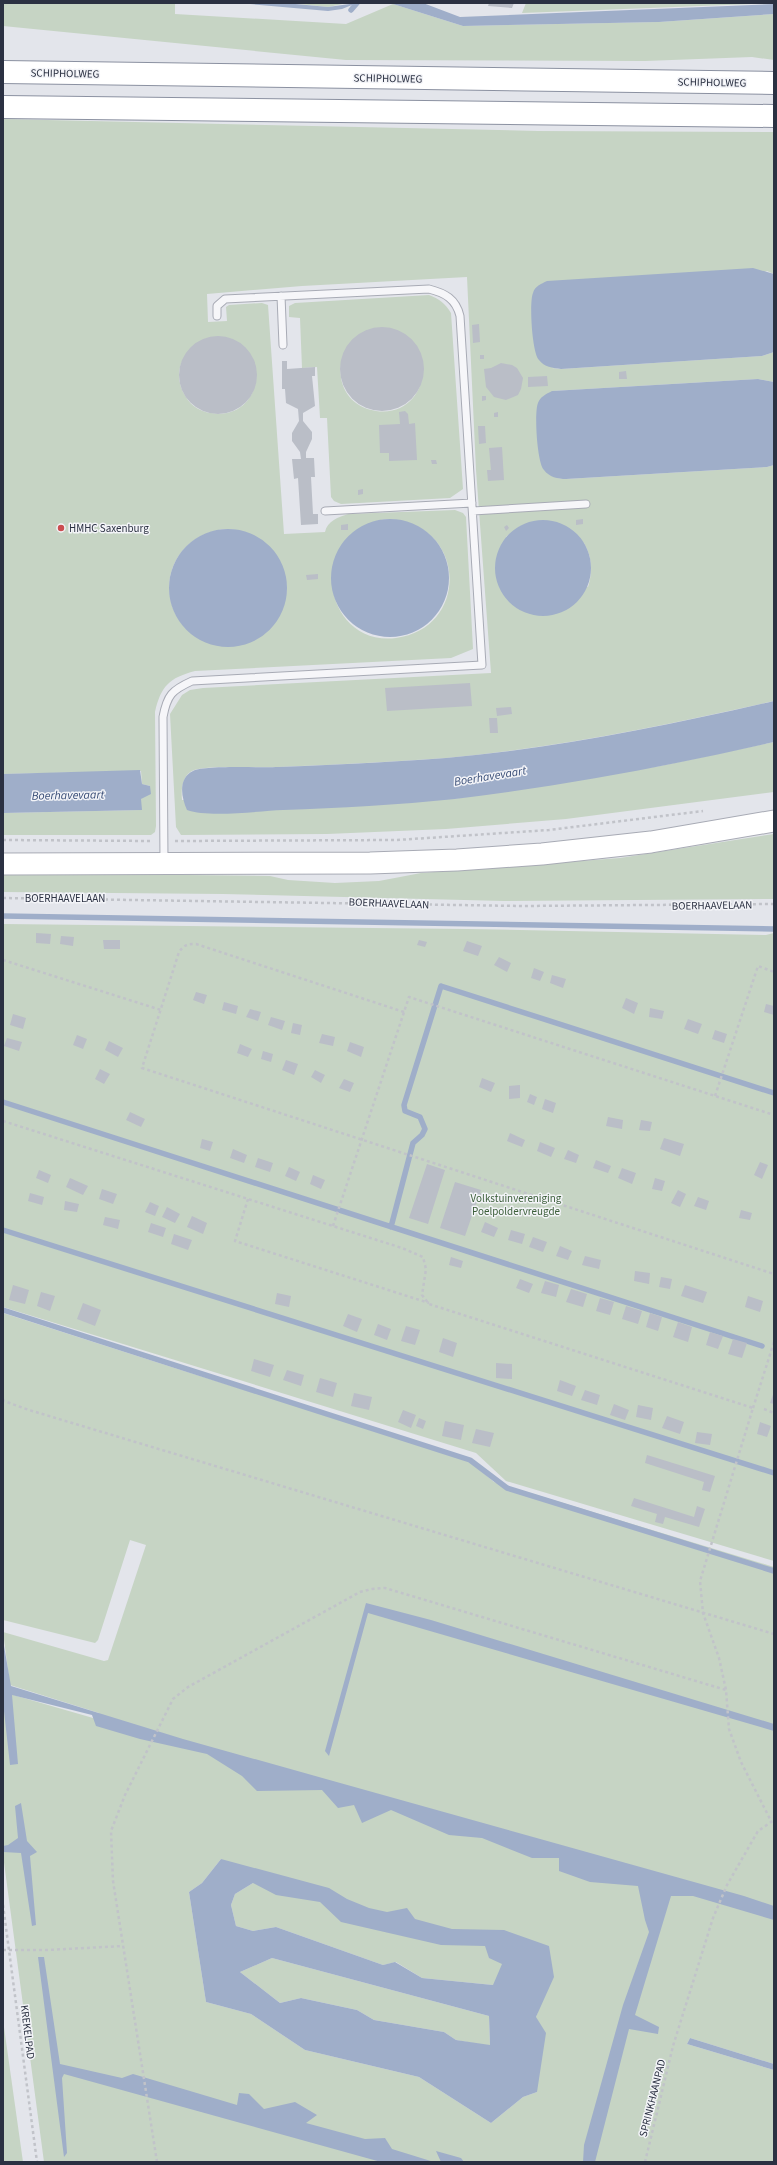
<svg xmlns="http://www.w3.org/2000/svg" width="777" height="2165" viewBox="0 0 777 2165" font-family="'Source Sans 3',sans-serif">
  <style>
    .green { fill: #c6d4c4; fill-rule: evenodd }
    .water { fill: #9faec9; fill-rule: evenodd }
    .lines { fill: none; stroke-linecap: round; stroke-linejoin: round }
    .stream { stroke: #9faec9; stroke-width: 5.5 }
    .building { fill: #babec7 }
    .service-casing { stroke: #a8abb5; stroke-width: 9 }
    .secondary-casing { stroke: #a8abb5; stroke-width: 23 }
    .trunk-casing { stroke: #8b91a1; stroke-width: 24 }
    .path { stroke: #c1c3c9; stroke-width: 2.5; stroke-dasharray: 3 3; stroke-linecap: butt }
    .service { stroke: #f6f6f9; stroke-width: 7 }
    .secondary { stroke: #fff; stroke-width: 21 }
    .trunk { stroke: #fff; stroke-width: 22 }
    .poi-dot { fill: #cb4d50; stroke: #f3f4f8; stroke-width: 1.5 }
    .labels { text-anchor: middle; stroke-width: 3; stroke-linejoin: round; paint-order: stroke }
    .street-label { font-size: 11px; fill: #2b3142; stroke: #f3f4f8 }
    .poi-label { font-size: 11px; fill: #2b3142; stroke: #f3f4f8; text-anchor: start }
    .park-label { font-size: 11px; fill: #3b5e39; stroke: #f3f4f8 }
    .water-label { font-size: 12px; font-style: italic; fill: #364b75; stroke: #f3f4f8 }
  </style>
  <rect width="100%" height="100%" fill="#e3e5eb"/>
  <path class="green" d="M3,3H175V14L346,24L393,4L463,26L659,22L774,14V60L752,57L645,61L346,60L3,26Z
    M289,3H347L328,7Z
    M526,3H774L522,13Z
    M3,119L538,131L774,132V274L767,271L552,368L561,369L762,356L774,352V382L758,379L552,391L557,478L566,479L767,467L774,465V701C666,725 557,748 446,758C390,762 334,765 278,767C259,768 209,765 194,770C182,775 181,789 182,800L453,799L660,766L774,742V792L566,819L446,829L327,834L181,835L176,827L170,714L182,695L190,690L203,688L491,673L476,470L467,277L302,286L207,294L208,322L227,321L226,307L229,305L262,303L268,305L284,534L325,532C327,521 339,517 348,514L455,510L463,513L466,517L473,649L451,658L195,671C169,678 161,686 155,712L156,826L155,832L151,835H3V813L141,810V799L150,786L142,784L141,771L3,774ZM220,337C276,346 262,422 211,413C201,412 191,406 186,397C167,369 190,338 220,337ZM386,519C467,521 471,628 396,638C322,647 304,532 386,519ZM520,526L584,543C592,557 593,571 588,587L506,537ZM223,529C278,528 309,592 267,631C261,637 252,642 243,644C157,657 141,543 223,529Z
    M429,295C439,299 445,303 451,313L463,489L450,498L341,504L334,501L331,497L327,418H320L317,367L302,368L300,318L289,317V306L295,303ZM385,328C443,337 430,419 376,411C324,403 331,329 385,328Z
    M774,834V899L504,901L223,894L3,892V873L270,876L288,880L335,883L379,881L421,873L620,858Z
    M3,924L467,929L766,935L774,933V1561L506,1481L476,1453L3,1307Z
    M3,1313L184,1371L467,1459L494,1482L774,1567V2064L690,2038L687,2044L774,2070V2162H44L3,1855V1692L100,1720L99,1713L10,1685L3,1632L104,1661L108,1660L146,1545L130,1540L98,1640L95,1643L3,1620ZM221,1859L253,1883L235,1894L231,1905L236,1926L253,1931L276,1927L383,1965L396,1962L422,1978L493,1985L543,1998L536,2017L537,2092L523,2097L491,2123L419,2077L305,2050L251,2014L206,2002L189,1892L202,1883Z
    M272,1958L489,2016L490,2046L456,2040L444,2032L374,2020L357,2010L301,1998L280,2003L240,1972Z
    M3,2020L23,2162H3Z"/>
  <path class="water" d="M238,3H285L328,7L357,3L342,9L328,11Z
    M396,3H423L460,17L774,4V14L659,22L463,26L393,4Z
    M753,268L774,274V352L762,356L561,369C553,368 544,367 539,360C532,353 529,302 533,293C535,286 541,284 547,281Z
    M758,379L774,382V465L767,467L566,479C558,479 549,477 544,470C537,463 534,412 538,403C540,397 546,394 552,391Z
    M331 578a59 59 0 1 1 118 0a59 59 0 1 1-118 0Z
    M495 568a48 48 0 1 1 96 0a48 48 0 1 1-96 0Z
    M169 588a59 59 0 1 1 118 0a59 59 0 1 1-118 0Z
    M774,701V742C669,766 562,786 455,799C398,805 340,808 283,810C258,811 209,818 187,810C181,797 178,778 193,771C206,765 261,768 278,767C334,765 391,762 446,758C557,748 666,726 774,701Z
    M140,770L142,784L150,786L151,794L141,799L142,810L3,813V774Z
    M366,1603L431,1620L774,1724V1731L368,1613L329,1756L325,1751Z
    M3,1640L11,1686L183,1739L744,1896L774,1906V1920L693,1896H671L635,2015L659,2027L658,2034L629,2029L595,2162H583L584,2145L623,2005L649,1932L645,1920L638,1886L590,1882L559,1871V1858H532L482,1838L449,1835L391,1810L362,1823L354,1805L338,1808L322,1790L257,1791L242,1776L207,1754L140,1739L96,1726L92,1715L12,1695L18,1764L10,1765L3,1702Z
    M21,1803L27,1841L37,1852L30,1856L36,1925L32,1926L21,1853L3,1852V1846L8,1845L18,1838L15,1806Z
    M221,1859L329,1888L347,1899L369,1908L387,1912L407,1908L415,1919L452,1929L504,1930L549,1946L554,1977L536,2017L546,2033L537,2092L523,2097L491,2123L419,2077L305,2050L251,2014L206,2002L189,1892L202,1883ZM253,1883L276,1895L320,1902L341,1922L441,1945L485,1946L489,1958L502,1964L493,1985L422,1978L395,1962L383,1965L276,1927L253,1931L236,1926L231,1905L235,1894ZM272,1958L489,2016L490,2045L456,2040L444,2032L374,2020L357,2010L301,1998L280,2003L240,1972Z
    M38,1957H44L60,2064L122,2078L133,2074L237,2105L239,2093L249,2094L264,2109L295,2102L317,2115L306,2123L365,2139L385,2138L392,2149L434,2162H381L64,2074L62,2078L67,2153L64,2157Z
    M690,2038L774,2064V2070L687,2044Z
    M436,2151L461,2158L464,2162H441Z"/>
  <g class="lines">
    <path class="stream" d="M351,10L357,3
      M3,916L774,929
      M3,1102L762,1346
      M391,1227L413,1143L422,1135L425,1129L420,1117L405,1111L404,1105L441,986L774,1093
      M3,1230L774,1473
      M3,1310L470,1460L507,1488L774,1571"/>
  </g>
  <path class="building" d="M489,3H514L512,8L488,6Z
    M479,324L480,342L473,343L472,325Z
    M340 369a42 42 0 1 1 84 0a42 42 0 1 1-84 0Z
    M179 375a39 39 0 1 1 78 0a39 39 0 1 1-78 0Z
    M480,355H484V359H480Z
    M282,361H287V369L315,367V376H312L315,406L303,413V421L312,432V439L306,452V458H314L315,477H311L313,514H318V524L301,525L298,478L294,479L292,459H301L300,452L292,441V433L299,421L298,409L286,403L285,389H282Z
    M501,363L512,365L517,368L523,378L521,389L518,395L506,400L494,397L486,387L484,369L491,368Z
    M626,371L627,379H619V372Z
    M547,376L548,386L528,387V377Z
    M482,396H486V400L482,401Z
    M405,411L408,414L409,424L415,423L417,460L389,461V453H380L379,425L400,424L399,412Z
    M498,412V417H494V413Z
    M478,426H485L486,443L479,444Z
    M502,447L504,480L488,481L487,470H491L489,448Z
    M431,460H436L437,464H432Z
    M363,489V494L358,495V490Z
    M583,519V524L576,525V520Z
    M348,524V530H341V525Z
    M507,525L509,528L506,531L504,527Z
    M318,574V579L307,580L306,575Z
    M470,683L472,706L387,711L385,688Z
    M511,707L512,714L497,716L496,708Z
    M489,718H497L498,733H490Z
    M36,933L51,934L50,944L36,943Z
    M61,936L74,937L73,946L60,944Z
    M103,940H120V949H104Z
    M419,940L427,942L425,947L417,945Z
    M467,941L482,946L478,956L463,951Z
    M499,957L511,963L507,972L494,965Z
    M534,968L544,972L540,981L531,978Z
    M552,975L566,979L563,988L550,983Z
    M196,992L207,995L204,1004L193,1000Z
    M626,998L638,1003L634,1014L622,1008Z
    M224,1002L238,1006L236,1014L222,1010Z
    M766,1004L774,1006V1015L764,1012Z
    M650,1008L664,1011L662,1019L649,1017Z
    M250,1009L261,1012L258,1021L246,1017Z
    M13,1014L26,1018L23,1029L10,1025Z
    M271,1017L285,1021L282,1030L268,1025Z
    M688,1019L702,1024L698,1034L684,1029Z
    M293,1023L302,1025L300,1035L291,1033Z
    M715,1030L727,1034L724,1043L712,1039Z
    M322,1034L335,1037L333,1046L319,1043Z
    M77,1035L87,1039L83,1049L73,1045Z
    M7,1038L22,1042L19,1051L4,1046Z
    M109,1041L123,1048L118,1057L105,1050Z
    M350,1042L364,1047L361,1057L347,1051Z
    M240,1044L252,1049L248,1057L237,1053Z
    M263,1051L273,1054L271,1062L261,1059Z
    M286,1060L298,1064L294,1075L282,1070Z
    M100,1069L110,1074L104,1084L95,1079Z
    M315,1070L325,1075L321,1083L311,1077Z
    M482,1078L495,1083L491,1092L479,1087Z
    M344,1079L354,1083L350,1092L339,1088Z
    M520,1085V1098L509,1099V1086Z
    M530,1094L537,1097L534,1105L527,1102Z
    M545,1099L556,1103L553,1113L542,1109Z
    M130,1112L145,1119L141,1127L126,1120Z
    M608,1117L623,1120L622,1129L606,1126Z
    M641,1120L652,1122L650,1131L639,1130Z
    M510,1133L525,1140L522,1147L507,1141Z
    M664,1138L684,1144L680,1156L660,1149Z
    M202,1139L213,1142L210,1151L200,1148Z
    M540,1142L555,1148L551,1157L537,1151Z
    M233,1149L247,1155L244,1163L230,1158Z
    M568,1150L579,1155L576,1163L564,1159Z
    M258,1158L273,1163L270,1172L255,1167Z
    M596,1160L611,1166L608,1173L593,1168Z
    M760,1162L768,1165L762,1179L754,1175Z
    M427,1164L445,1170L428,1224L409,1218Z
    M289,1167L300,1172L296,1181L285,1176Z
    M622,1168L636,1173L632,1184L618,1178Z
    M39,1170L51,1175L48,1183L36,1178Z
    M313,1175L325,1180L321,1189L310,1184Z
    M70,1178L88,1186L83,1195L66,1187Z
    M655,1178L665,1181L662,1191L652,1189Z
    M455,1182L481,1190L480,1193L483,1194L481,1202L477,1201L465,1236L440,1228Z
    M102,1189L117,1194L113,1204L99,1199Z
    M678,1190L686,1194L680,1207L671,1203Z
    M30,1193L44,1197L42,1205L28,1201Z
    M698,1197L709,1201L706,1210L694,1206Z
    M65,1201L79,1204L77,1212L64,1210Z
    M150,1202L159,1206L155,1216L145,1212Z
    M167,1207L180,1214L175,1223L162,1217Z
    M741,1210L752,1213L750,1220L739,1218Z
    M192,1216L207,1223L203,1234L187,1227Z
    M105,1217L120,1220L118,1229L103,1225Z
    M485,1222L498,1228L494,1237L481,1232Z
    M151,1223L166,1228L163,1237L148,1232Z
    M511,1230L525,1234L522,1244L508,1240Z
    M174,1234L192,1240L188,1250L171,1244Z
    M533,1237L547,1242L543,1252L529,1247Z
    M560,1246L572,1251L568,1260L556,1256Z
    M585,1256L601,1260L599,1269L582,1265Z
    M451,1257L463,1261L461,1268L449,1265Z
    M635,1271L650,1273L649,1284L634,1281Z
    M661,1277L672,1279L670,1289L659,1287Z
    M520,1279L533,1284L529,1293L516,1288Z
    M545,1281L559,1285L556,1297L541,1293Z
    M13,1285L29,1290L25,1304L9,1300Z
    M685,1285L707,1292L703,1303L681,1296Z
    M571,1289L587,1294L583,1307L566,1302Z
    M41,1292L55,1296L50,1311L37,1306Z
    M277,1293L291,1296L289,1307L275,1304Z
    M748,1296L763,1301L760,1312L745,1307Z
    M600,1298L614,1302L610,1315L596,1311Z
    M83,1303L101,1310L95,1326L77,1319Z
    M626,1306L642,1311L638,1324L622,1319Z
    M650,1313L662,1317L658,1331L646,1327Z
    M348,1314L362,1319L357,1332L343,1326Z
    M678,1322L692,1327L688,1342L673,1337Z
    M378,1324L391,1329L387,1340L374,1335Z
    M406,1326L420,1330L415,1345L401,1341Z
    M710,1332L723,1336L718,1349L706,1345Z
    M443,1338L457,1343L453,1357L439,1352Z
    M733,1339L747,1343L742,1358L728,1354Z
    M254,1359L274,1365L270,1377L251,1371Z
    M496,1363L512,1364V1379L496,1378Z
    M287,1370L304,1375L301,1386L283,1380Z
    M320,1378L337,1383L333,1397L316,1392Z
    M560,1380L576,1386L572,1396L557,1391Z
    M585,1390L600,1395L597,1405L581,1400Z
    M774,1392V1404L770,1403Z
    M354,1393L372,1397L369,1410L351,1406Z
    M614,1404L629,1410L625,1420L610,1415Z
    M638,1405L653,1408L651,1420L636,1417Z
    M403,1410L416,1415L411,1428L398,1422Z
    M667,1416L684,1422L680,1434L662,1428Z
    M419,1418L426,1421L423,1429L416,1426Z
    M445,1421L464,1425L461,1440L442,1436Z
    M760,1422L771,1426L767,1437L757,1434Z
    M476,1429L494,1433L490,1447L472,1443Z
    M697,1432L712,1434L710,1445L695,1443Z
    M647,1455L715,1476L710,1492L702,1490L704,1482L645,1463Z
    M634,1498L694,1517L697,1506L705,1509L699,1527L665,1517L663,1524L655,1522L657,1514L631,1506Z"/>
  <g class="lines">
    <defs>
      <path id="service" d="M281,296L283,345
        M325,511L472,503
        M473,511L586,504
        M164,862L163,717C167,695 172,690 192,681L482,665L460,316C456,299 445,293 429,289L225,299L217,306V316"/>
      <path id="secondary" d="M3,864L370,863L457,860L542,854L651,842L774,821"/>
      <path id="trunk" d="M3,72L774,83
        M3,107L774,116"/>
    </defs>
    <use href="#service" class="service-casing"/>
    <use href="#secondary" class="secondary-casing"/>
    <use href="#trunk" class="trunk-casing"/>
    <path class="path" d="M3,840L152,841
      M175,841L397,840L549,830L703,811
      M3,898L522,906L774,904
      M3,960L161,1010
      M404,1012L196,944C187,944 184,945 179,952L142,1068L774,1274
      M715,1096L758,966L774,972
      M3,1121L402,1248L423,1257L426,1269L422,1295L429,1304L753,1408L700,1581L703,1613L719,1658L726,1690L729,1729L741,1762L771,1821
      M248,1199L235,1241L429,1303
      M333,1226L409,997L774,1115
      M3,1399L4,1401L29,1410L774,1634
      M753,1408L774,1342
      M764,1409L774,1413
      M3,1905L37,2162
      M3,1950H47L123,1946
      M157,2162L113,1881L111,1831L125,1795L173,1699L188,1687L360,1592L372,1589L385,1588L726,1690
      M645,2162L673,2046L713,1918L727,1885L758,1831L774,1820"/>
    <use href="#service" class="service"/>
    <use href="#secondary" class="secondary"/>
    <use href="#trunk" class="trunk"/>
  </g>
  <circle class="poi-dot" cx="61" cy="528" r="4"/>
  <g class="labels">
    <g class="street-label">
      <text transform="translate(65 73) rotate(1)" y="4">SCHIPHOLWEG</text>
      <text transform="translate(388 78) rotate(1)" y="4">SCHIPHOLWEG</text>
      <text transform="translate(712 82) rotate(1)" y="4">SCHIPHOLWEG</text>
      <text x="65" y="902">BOERHAAVELAAN</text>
      <text transform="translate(389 903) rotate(2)" y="4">BOERHAAVELAAN</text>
      <text transform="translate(712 905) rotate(-1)" y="4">BOERHAAVELAAN</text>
      <text transform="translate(28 2032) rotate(83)" y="4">KREKELPAD</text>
      <text transform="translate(652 2098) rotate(-76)" y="4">SPRINKHAANPAD</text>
    </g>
    <g class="poi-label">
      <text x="69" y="532">HMHC Saxenburg</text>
    </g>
    <g class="park-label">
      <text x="516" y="1202">Volkstuinvereniging<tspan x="516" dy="13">Poelpoldervreugde</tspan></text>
    </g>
    <g class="water-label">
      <text transform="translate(490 776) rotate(-9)" y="4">Boerhavevaart</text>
      <text transform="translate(68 795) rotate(-1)" y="4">Boerhavevaart</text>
    </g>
  </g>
  <rect width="777" height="2165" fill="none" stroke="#2b3142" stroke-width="8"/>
</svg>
